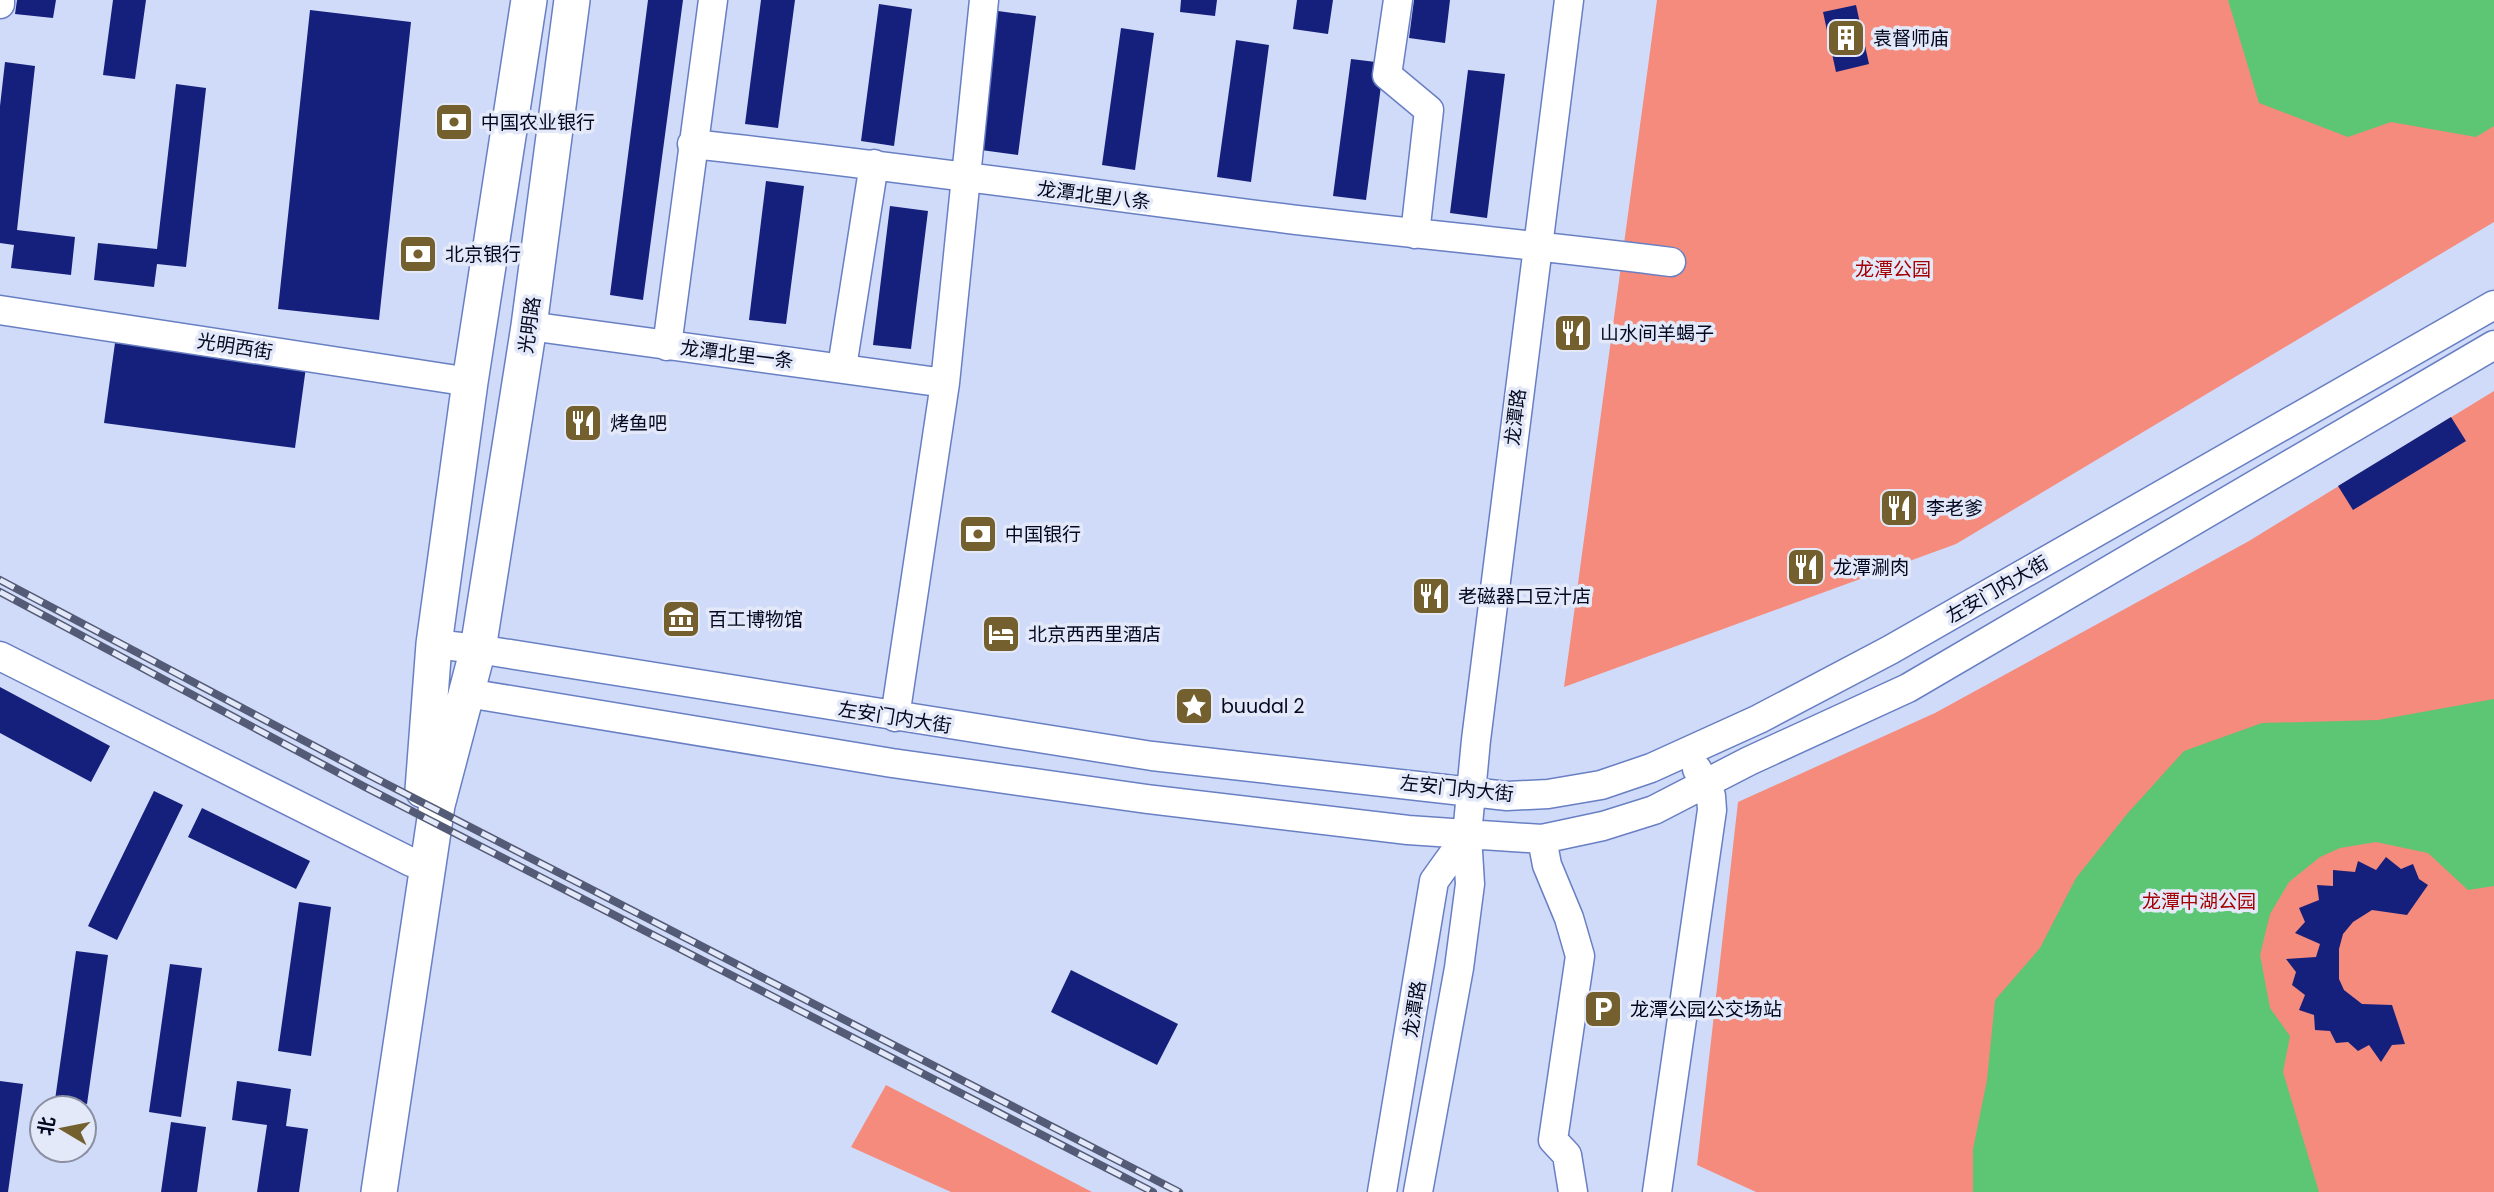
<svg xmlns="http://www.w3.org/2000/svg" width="2494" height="1192" viewBox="0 0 2494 1192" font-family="Poppins,'Noto Sans SC',sans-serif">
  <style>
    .green { fill: #f48b7c }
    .water { fill: #5cc674 }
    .building { fill: #15207c }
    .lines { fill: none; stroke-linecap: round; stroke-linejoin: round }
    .minor-casing { stroke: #687fc3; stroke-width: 31 }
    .major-casing { stroke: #687fc3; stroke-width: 38 }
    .minor { stroke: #fff; stroke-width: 28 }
    .major { stroke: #fff; stroke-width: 35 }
    .rail-casing { stroke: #545b76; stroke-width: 8 }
    .rail { stroke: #e3e9f8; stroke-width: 5; stroke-dasharray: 16; stroke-linecap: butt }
    .labels { text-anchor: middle; stroke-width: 7; stroke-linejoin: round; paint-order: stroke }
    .poi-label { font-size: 19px; fill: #040821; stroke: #e3e9f8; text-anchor: start }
    .street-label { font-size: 19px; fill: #040821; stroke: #e3e9f8 }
    .park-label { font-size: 19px; fill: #a30103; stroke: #e3e9f8 }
  </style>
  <rect width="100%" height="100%" fill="#d0dbf9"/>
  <path class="green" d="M1657,0H2494V222L1956,544L1564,687Z
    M2494,391V1192H1756L1697,1165L1738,802L1935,713L2249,541Z
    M886,1085L1092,1192H951L851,1147Z"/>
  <path class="water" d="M2228,0H2494V126L2476,137L2391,122L2348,137L2259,103Z
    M2494,699V886L2468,890L2428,853L2376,842L2340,848L2320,857L2289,882L2270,914L2260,955L2270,1008L2290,1036L2283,1072L2319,1192H1973V1149L1987,1080L1995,1000L2040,948L2076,878L2127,814L2184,751L2262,723L2378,720Z"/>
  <path class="building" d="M17,0H56L53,18L15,14Z
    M113,0H146L135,79L103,75Z
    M648,0H683L643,300L610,295Z
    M761,0H795L778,128L745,124Z
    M1181,0H1217L1215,16L1180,12Z
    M1297,0H1333L1328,34L1293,29Z
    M1414,0H1450L1445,43L1409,38Z
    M879,4L912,9L894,146L861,141Z
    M1856,5L1869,64L1836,72L1823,12Z
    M310,10L411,22L379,320L278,309Z
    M998,11L1036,16L1018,155L981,150Z
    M1121,28L1154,33L1135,170L1102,165Z
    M1236,40L1269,45L1251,182L1217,177Z
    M1351,59L1384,63L1366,200L1333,196Z
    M5,62L35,66L17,230L75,237L71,275L11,268L14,245L0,243V106Z
    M1468,70L1505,74L1487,218L1450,213Z
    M176,84L206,88L186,267L157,264L154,287L94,280L98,243L157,249Z
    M766,181L804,186L786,324L749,320Z
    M890,206L928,211L911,349L873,345Z
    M115,343L306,367L295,448L104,423Z
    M2451,417L2466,441L2353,510L2338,486Z
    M0,687L110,746L91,782L0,733Z
    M154,791L183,805L117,940L88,926Z
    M202,808L310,861L296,889L188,837Z
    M2386,857L2401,869L2413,864L2419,879L2428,885L2407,915L2372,910L2353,922L2343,934L2339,949V979L2344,990L2362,1004L2392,1005L2405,1044L2392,1045L2381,1062L2369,1045L2358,1051L2348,1042L2336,1043L2330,1031L2315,1030L2314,1015L2299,1010L2305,995L2292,985L2296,972L2286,959L2316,957L2320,944L2295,933L2305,922L2299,908L2319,900L2317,885L2333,886V870L2355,872L2358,861L2376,870Z
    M299,902L331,907L311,1056L278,1051Z
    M76,951L108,955L87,1104L55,1100Z
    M170,964L202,968L181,1117L149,1112Z
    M1071,970L1178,1024L1157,1065L1051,1012Z
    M0,1081L23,1084L8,1192H0Z
    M237,1081L291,1089L286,1126L308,1129L299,1192H257L267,1125L232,1120Z
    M171,1122L206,1127L197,1192H161Z"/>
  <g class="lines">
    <defs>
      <path id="minor" d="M1398,0L1387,75L1429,110L1415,234
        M0,4V0
        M692,144C889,165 1085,193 1281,218C1411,234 1541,245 1671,262
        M0,310L470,382
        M529,326L945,383
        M667,346L713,0
        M842,367L874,164
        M434,644L478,649L1152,756L1507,796L1548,794L1601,785L1651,768L1759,719L1890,650L2494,305
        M0,656L411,862
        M467,693L892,763L1147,799L1408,830L1542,839L1603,826L1654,810L1749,761L1908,688L2494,345
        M895,717L945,383L984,0
        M1542,839L1547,865L1569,918L1580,956L1553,1140L1567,1155L1573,1192
        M1382,1192L1434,881L1467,835
        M1418,1192L1459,968L1470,884L1467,835L1476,740L1569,0
        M1657,1192L1712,810L1711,796L1697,769"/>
      <path id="major" d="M423,790L434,644L470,382L529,0
        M379,1192L437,805L478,649L529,326L572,0"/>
    </defs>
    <use href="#minor" class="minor-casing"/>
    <use href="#major" class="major-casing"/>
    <use href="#minor" class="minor"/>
    <use href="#major" class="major"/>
    <defs>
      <path id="rail" d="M0,580L369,775L1179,1192
        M0,592L365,787L1153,1192"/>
    </defs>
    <use href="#rail" class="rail-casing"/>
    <use href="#rail" class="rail"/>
  </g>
  <defs>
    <symbol id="building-square" viewBox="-11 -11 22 22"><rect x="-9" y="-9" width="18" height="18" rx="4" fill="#73602e" stroke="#e3e9f8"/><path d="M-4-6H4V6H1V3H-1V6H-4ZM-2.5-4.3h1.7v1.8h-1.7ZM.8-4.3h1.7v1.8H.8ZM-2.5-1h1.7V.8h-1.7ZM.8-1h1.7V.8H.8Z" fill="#fff"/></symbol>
    <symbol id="bank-square" viewBox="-11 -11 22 22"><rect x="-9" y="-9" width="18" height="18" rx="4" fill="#73602e" stroke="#e3e9f8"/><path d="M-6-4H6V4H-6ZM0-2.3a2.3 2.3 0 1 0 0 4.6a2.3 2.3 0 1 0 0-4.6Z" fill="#fff"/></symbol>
    <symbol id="restaurant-square" viewBox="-11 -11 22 22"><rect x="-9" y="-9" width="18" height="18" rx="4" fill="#73602e" stroke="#e3e9f8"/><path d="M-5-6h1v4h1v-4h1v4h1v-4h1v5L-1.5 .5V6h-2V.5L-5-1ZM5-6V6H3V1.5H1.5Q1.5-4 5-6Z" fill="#fff"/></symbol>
    <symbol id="museum-square" viewBox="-11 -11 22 22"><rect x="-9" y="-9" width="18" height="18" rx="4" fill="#73602e" stroke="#e3e9f8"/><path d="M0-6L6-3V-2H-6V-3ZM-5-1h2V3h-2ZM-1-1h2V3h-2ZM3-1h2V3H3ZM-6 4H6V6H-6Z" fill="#fff"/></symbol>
    <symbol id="hotel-square" viewBox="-11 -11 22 22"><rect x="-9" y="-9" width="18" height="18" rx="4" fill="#73602e" stroke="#e3e9f8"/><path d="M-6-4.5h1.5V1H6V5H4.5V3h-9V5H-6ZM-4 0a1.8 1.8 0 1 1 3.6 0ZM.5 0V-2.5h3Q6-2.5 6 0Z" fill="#fff"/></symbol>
    <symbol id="sight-square" viewBox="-11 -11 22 22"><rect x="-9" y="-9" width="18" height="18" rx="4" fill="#73602e" stroke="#e3e9f8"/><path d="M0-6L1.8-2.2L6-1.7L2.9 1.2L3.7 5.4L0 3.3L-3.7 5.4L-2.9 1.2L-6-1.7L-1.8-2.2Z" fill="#fff"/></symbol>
    <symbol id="parking-square" viewBox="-11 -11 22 22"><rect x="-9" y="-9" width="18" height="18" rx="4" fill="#73602e" stroke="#e3e9f8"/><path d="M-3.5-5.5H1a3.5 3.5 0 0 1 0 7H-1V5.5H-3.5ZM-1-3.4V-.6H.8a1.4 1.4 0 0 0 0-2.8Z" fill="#fff"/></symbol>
  </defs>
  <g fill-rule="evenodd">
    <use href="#building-square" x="1824" y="16" width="44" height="44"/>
    <use href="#bank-square" x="432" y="100" width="44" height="44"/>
    <use href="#bank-square" x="396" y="232" width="44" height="44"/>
    <use href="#restaurant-square" x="1551" y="311" width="44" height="44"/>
    <use href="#restaurant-square" x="561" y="401" width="44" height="44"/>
    <use href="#restaurant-square" x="1877" y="486" width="44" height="44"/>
    <use href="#bank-square" x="956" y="512" width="44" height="44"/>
    <use href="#restaurant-square" x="1784" y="545" width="44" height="44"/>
    <use href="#restaurant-square" x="1409" y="574" width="44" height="44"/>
    <use href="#museum-square" x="659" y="597" width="44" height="44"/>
    <use href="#hotel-square" x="979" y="612" width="44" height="44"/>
    <use href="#sight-square" x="1172" y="684" width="44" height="44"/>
    <use href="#parking-square" x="1581" y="987" width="44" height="44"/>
  </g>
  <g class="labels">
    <g class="poi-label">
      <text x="1873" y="45">袁督师庙</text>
      <text x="481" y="129">中国农业银行</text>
      <text x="445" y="261">北京银行</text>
      <text x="1600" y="340">山水间羊蝎子</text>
      <text x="610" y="430">烤鱼吧</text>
      <text x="1926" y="515">李老爹</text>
      <text x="1005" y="541">中国银行</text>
      <text x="1833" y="574">龙潭涮肉</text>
      <text x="1458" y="603">老磁器口豆汁店</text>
      <text x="708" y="626">百工博物馆</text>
      <text x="1028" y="641">北京西西里酒店</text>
      <text x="1221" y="713">buudal 2</text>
      <text x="1630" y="1016">龙潭公园公交场站</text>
    </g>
    <g class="street-label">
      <text transform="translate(1094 195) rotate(7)" y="7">龙潭北里八条</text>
      <text transform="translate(529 325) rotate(-82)" y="7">光明路</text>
      <text transform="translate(235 346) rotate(9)" y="7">光明西街</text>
      <text transform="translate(737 354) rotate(7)" y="7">龙潭北里一条</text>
      <text transform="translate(1515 417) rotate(-83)" y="7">龙潭路</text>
      <text transform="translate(1997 589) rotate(-30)" y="7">左安门内大街</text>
      <text transform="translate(895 717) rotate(9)" y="7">左安门内大街</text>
      <text transform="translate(1457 788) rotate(6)" y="7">左安门内大街</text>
      <text transform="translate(1414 1009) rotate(-81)" y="7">龙潭路</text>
    </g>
    <g class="park-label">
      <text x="1893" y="276">龙潭公园</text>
      <text x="2199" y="908">龙潭中湖公园</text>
    </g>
  </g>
  <g transform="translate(63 1129) rotate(280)"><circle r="33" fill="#e3e9f8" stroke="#8a8fa2" stroke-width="2"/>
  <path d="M0-5L12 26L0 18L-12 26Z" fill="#73602e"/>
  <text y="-10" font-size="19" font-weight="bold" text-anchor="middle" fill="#040821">北</text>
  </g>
</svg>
